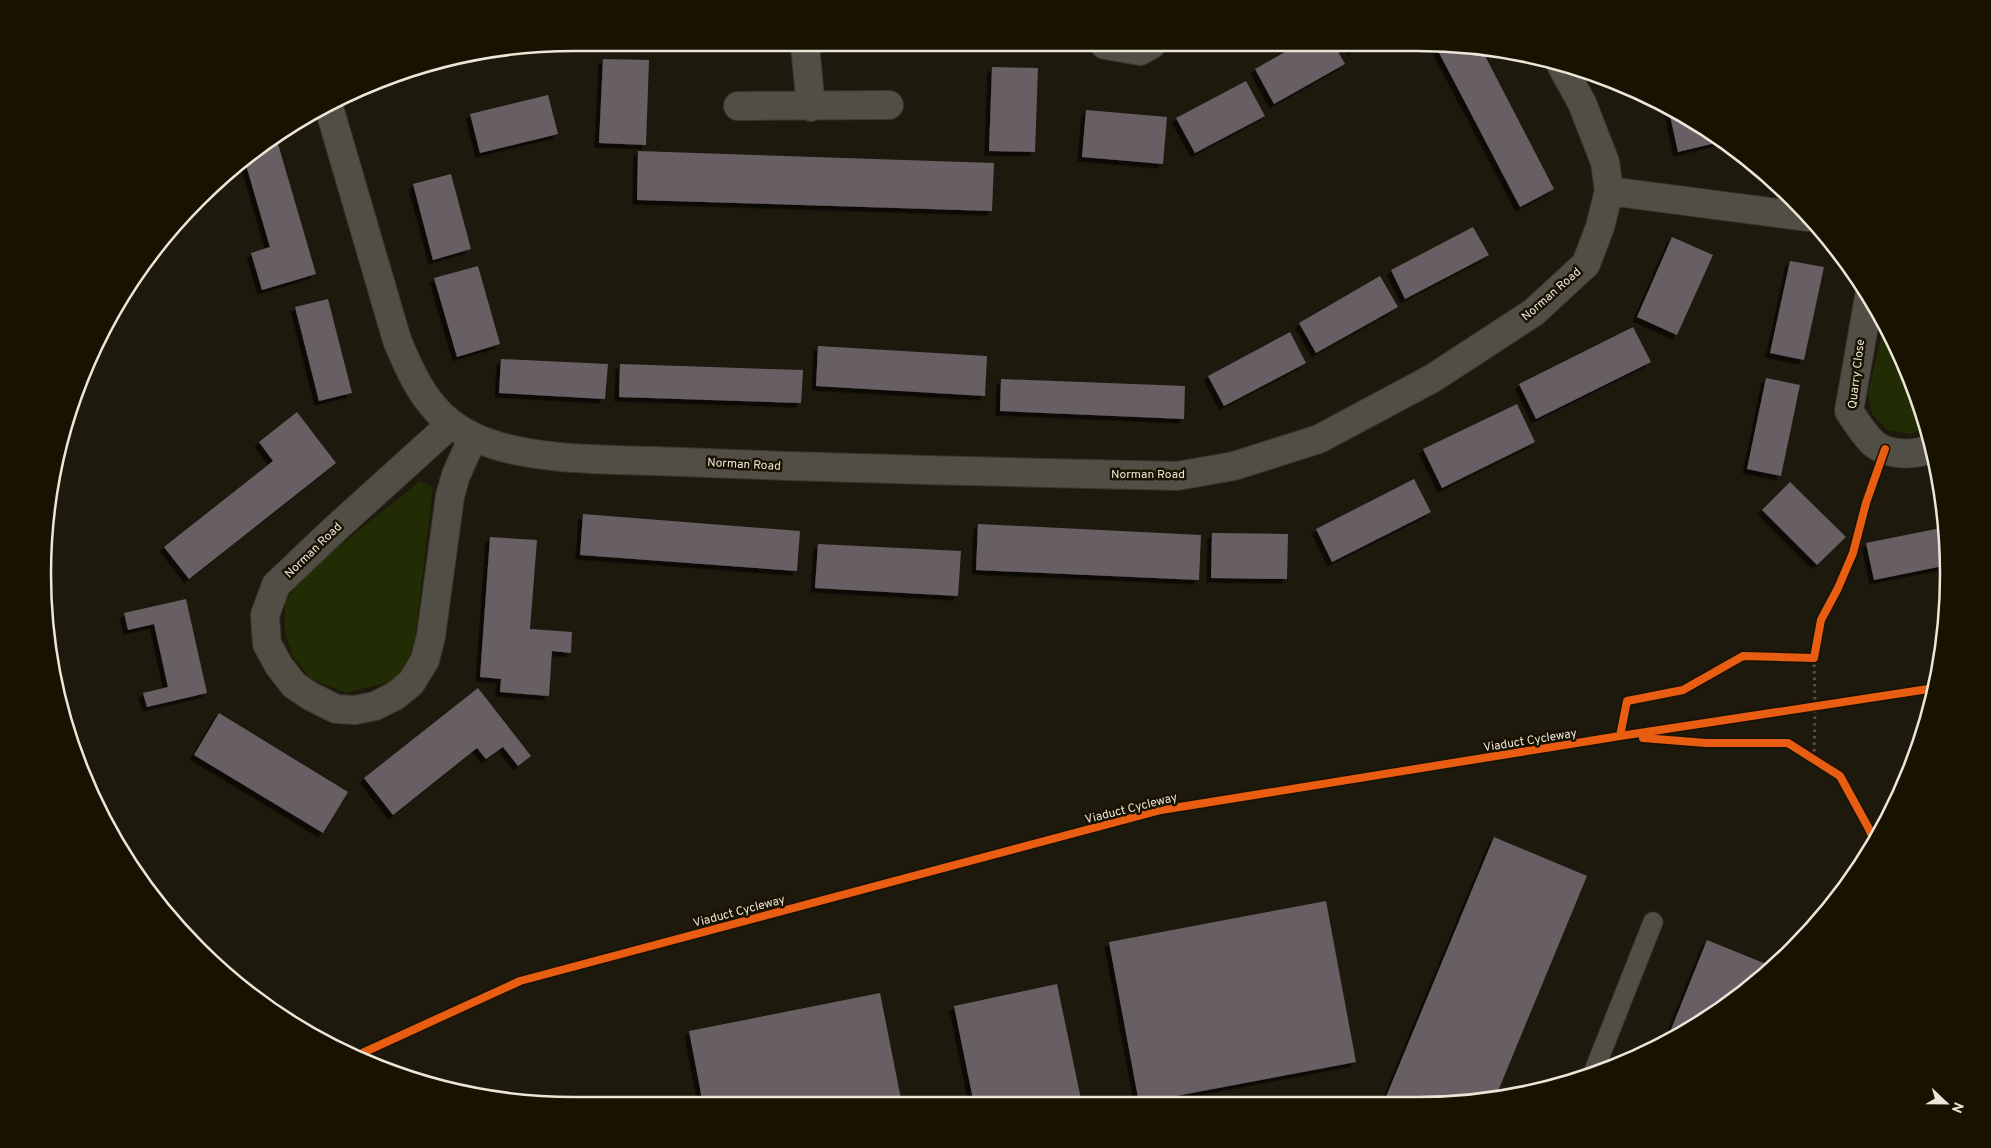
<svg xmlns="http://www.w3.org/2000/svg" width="1991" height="1148" viewBox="0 0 1991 1148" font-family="Overpass,sans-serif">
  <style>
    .green { fill: #212b04 }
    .building { fill: #675e65; filter: url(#shadow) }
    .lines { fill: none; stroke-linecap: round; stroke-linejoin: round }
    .lane-casing { stroke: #39362e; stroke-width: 21 }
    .street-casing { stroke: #39362e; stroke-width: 30 }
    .path { stroke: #545048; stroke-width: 3; stroke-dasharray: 2.5 4; stroke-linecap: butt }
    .lane { stroke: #514e45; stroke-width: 19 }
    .street { stroke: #514e45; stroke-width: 28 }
    .cycleway-casing { stroke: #1a1201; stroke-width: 11 }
    .cycleway { stroke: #e95d12; stroke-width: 8 }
    .labels { text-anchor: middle; stroke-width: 5; stroke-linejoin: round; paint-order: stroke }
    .street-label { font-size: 12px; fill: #ebe6d9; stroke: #1a1201 }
    .rim { fill: none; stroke: #ebe6d9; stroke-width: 2.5 }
  </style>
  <defs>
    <filter id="shadow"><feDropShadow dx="-4.5" dy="4.5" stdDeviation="0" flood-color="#0009"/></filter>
  </defs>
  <rect width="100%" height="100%" fill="#1e190d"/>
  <path class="green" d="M1884,325L1908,370L1926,428L1910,434L1887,430L1872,414L1868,393Z
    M420,481L433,487L414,648L396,680L347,693L311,679L293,657L285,633V601L306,573Z"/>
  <path class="building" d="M1299,44H1334L1345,64L1274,104L1255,69Z
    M1349,44H1366L1352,51Z
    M1442,44H1452L1482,50L1554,189L1520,207L1436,47Z
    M603,59L649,60L646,145L599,143Z
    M992,67L1038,68L1035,152L989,151Z
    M1246,81L1265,116L1195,153L1176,118Z
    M548,95L558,134L480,153L470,114Z
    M1086,110L1167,117L1163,164L1082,157Z
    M1669,111L1712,132L1724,141L1678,152Z
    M276,137L316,274L262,290L251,253L270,247L244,158Z
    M638,151L994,163L992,211L637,200Z
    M451,174L471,249L433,260L413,184Z
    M1473,227L1489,255L1405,299L1391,270Z
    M1672,237L1713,255L1677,335L1637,317Z
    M1790,261L1824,267L1804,360L1770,353Z
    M478,266L500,344L457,357L434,278Z
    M1380,276L1398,307L1316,353L1299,323Z
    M328,299L352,393L319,401L295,307Z
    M1633,327L1651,362L1536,419L1519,384Z
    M1290,332L1306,363L1224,406L1208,376Z
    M818,346L987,356L985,396L816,386Z
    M501,359L608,364L605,399L499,393Z
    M620,364L803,370L801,403L619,397Z
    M1766,378L1800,385L1781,476L1747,469Z
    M1001,379L1185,386L1184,419L1000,411Z
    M1517,404L1535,442L1442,488L1423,449Z
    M297,412L336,463L189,579L164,547L273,461L259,442Z
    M1414,479L1431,512L1332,562L1316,529Z
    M1790,482L1846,537L1817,565L1762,510Z
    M583,514L800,531L797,571L580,555Z
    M978,524L1201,535L1199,580L976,570Z
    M1941,528L1948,565L1874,580L1866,543Z
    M1212,533L1288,534L1287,579L1211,578Z
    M490,537L537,540L530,629L572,632L571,653L552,651L549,696L500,692L501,679L480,677Z
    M818,544L961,551L958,596L815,588Z
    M186,599L207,693L147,707L143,693L168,687L154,624L128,630L124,613Z
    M478,688L531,756L518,766L503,747L486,759L477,748L393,815L364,778Z
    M219,713L348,792L323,833L194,755Z
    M1494,837L1587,876L1496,1096L1452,1104H1383Z
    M1326,901L1356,1062L1139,1103L1109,942Z
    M1707,940L1771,966L1683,1034L1666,1042Z
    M1057,984L1082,1104H974L954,1006Z
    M880,993L902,1104H703L689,1031Z"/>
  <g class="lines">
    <defs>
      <path id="lane" d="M1592,1076L1653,922"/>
      <path id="street" d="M1105,45L1140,51L1151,45
        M805,46L811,107
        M328,104L397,340C414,382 432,419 476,438C531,463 622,459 683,462C848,469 1012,472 1177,476L1234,466L1319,439L1433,378L1534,312L1586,264L1600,227L1609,191L1605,162L1582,103L1561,65
        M738,106L889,105
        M1609,191L1808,217
        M1869,297L1849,411C1856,422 1863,433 1872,442C1887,456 1915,456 1932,448
        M451,424L335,529L276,585L265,615L267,644L279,666L294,685L310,696L336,709L355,710L375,706L395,696L411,683L425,660L431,636L450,496L456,475L473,437"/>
    </defs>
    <use href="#lane" class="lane-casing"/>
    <use href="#street" class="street-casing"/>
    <path class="path" d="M1814,658L1815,706L1814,760
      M1620,736L1706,743H1788L1840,776L1869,829L1874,841"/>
    <use href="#lane" class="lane"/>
    <use href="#street" class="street"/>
    <defs>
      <path id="cycleway" d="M1620,736L1627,701L1683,690L1743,656L1814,658L1821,620L1838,588L1853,553L1866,503L1885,449
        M1643,738L1706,743H1788L1840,776L1869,829L1874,841
        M358,1055L520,981L1161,810L1620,736L1935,688"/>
    </defs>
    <use href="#cycleway" class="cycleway-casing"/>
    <use href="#cycleway" class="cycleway"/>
  </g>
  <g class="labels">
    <g class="street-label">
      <text transform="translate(1551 294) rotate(-41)" y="4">Norman Road</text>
      <text transform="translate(1856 374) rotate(-83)" y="4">Quarry Close</text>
      <text transform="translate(744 464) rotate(3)" y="4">Norman Road</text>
      <text x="1148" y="478">Norman Road</text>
      <text transform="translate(313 550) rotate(-44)" y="4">Norman Road</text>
      <text transform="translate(1530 740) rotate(-9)" y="4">Viaduct Cycleway</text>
      <text transform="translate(1131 808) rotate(-14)" y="4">Viaduct Cycleway</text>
      <text transform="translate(739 911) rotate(-15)" y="4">Viaduct Cycleway</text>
    </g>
  </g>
  <path d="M0 0H1991V1148H0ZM574 51H1417A523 523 0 0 1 1940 574V574A523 523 0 0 1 1417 1097H574A523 523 0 0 1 51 574V574A523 523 0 0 1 574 51Z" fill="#1a1201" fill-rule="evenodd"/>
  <path class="rim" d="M574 51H1417A523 523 0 0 1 1940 574V574A523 523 0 0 1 1417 1097H574A523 523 0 0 1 51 574V574A523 523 0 0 1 574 51Z"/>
  <g transform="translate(1946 1103) rotate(112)" stroke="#1a1201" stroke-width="4" paint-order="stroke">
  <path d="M0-4L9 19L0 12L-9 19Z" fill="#ebe6d9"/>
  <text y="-8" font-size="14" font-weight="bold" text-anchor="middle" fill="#ebe6d9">N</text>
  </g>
</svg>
